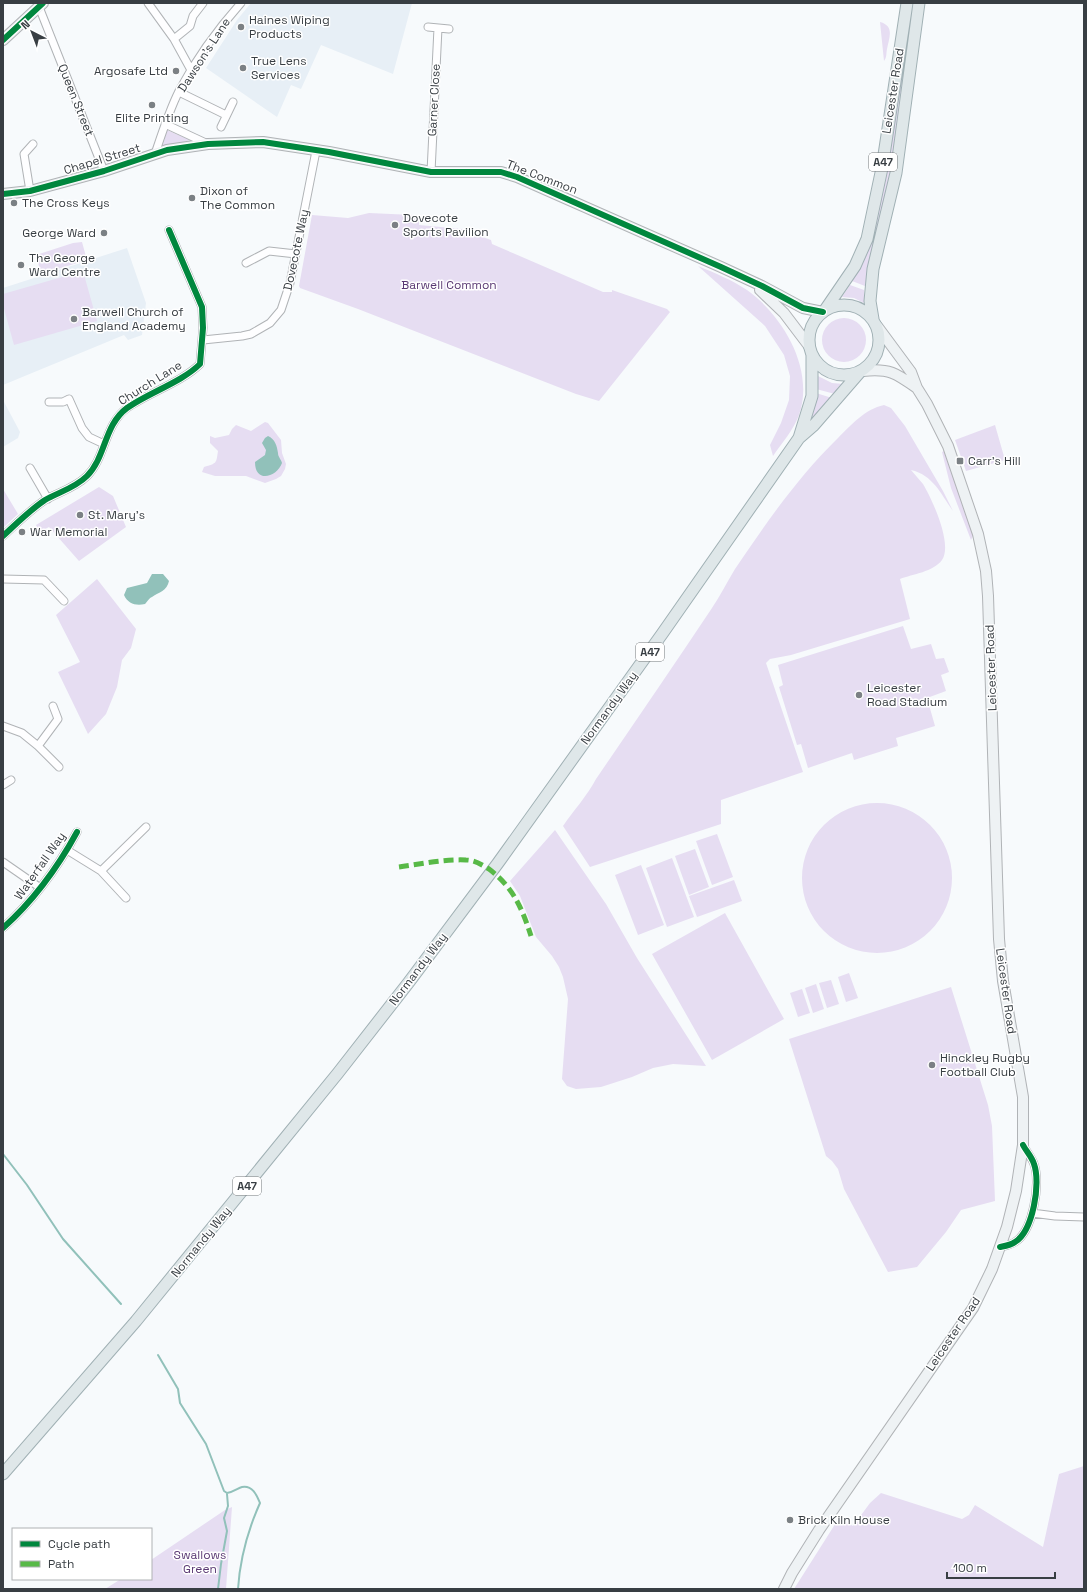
<svg xmlns="http://www.w3.org/2000/svg" width="1087" height="1592" viewBox="0 0 1087 1592" font-family="'Space Grotesk',sans-serif">
  <style>
    .built { fill: #e7eff6 }
    .green { fill: #e6ddf2 }
    .water { fill: #91c1ba }
    .lines { fill: none; stroke-linecap: round; stroke-linejoin: round }
    .stream { stroke: #91c1ba; stroke-width: 2 }
    .street-casing { stroke: #b0b3b6; stroke-width: 9 }
    .secondary-casing { stroke: #b0b3b6; stroke-width: 12 }
    .primary-casing { stroke: #a0b0b4; stroke-width: 13 }
    .street { stroke: #fefeff; stroke-width: 7 }
    .secondary { stroke: #eef2f4; stroke-width: 10 }
    .primary { stroke: #dfe7e9; stroke-width: 11 }
    .quiet { stroke: #58b947; stroke-width: 5; stroke-dasharray: 10 5; stroke-linecap: butt }
    .cycleway-casing { stroke: #fff; stroke-width: 8 }
    .cycleway { stroke: #00873e; stroke-width: 6 }
    .poi-dot { fill: #7b8084; stroke: #fff; stroke-width: 1.5 }
    .labels { text-anchor: middle; stroke-width: 3; stroke-linejoin: round; paint-order: stroke }
    .shield { fill: #fff; stroke: #74787b; stroke-width: 1 }
    .shield-label { font-size: 11px; font-weight: bold; fill: #383e43 }
    .poi-label { font-size: 12px; fill: #383e43; stroke: #fff; text-anchor: start }
    .street-label { font-size: 12px; fill: #383e43; stroke: #fff }
    .park-label { font-size: 12px; fill: #5a3973; stroke: #fff }
  </style>
  <rect width="100%" height="100%" fill="#f7fafc"/>
  <path class="built" d="M251,3H412L393,74L321,45L301,89L291,85L277,117L206,68L237,20Z
    M127,248L146,303L142,335L128,340L124,335L3,385V288Z
    M3,400L20,432L18,438L3,447Z"/>
  <path class="green" d="M911,3H915L890,183L865,286L852,281L867,253L877,219L890,154Z
    M880,22C895,26 889,38 887,49C886,54 887,57 884,61Z
    M167,130L190,140L162,148Z
    M369,213L413,215L419,219V225L473,230L474,234L491,240L492,244L603,292H612V290L667,309L670,312L599,401L576,394L358,309L300,288L299,286L312,215L348,218Z
    M82,242L87,260L41,274L36,255L73,243Z
    M698,266C715,273 732,280 747,290C783,316 815,369 799,415C794,429 782,443 773,456L770,445L781,423L789,400L790,376L784,355L765,326Z
    M83,271L97,321L14,345L3,305V294Z
    M850,285L864,290V303L854,298L842,297Z
    M822 340a22 22 0 1 1 44 0a22 22 0 1 1-44 0Z
    M818,376L832,383L844,384L835,394L816,389Z
    M816,393L832,398L811,423L808,421Z
    M884,405L891,408L905,426L943,491L953,511C941,494 933,475 911,470C915,475 919,479 923,484C932,499 953,544 942,560C933,572 913,574 900,579L910,619L791,655L770,659L766,663L803,772L721,800V824L590,867L563,826C574,810 587,796 596,779C635,722 674,665 712,608C720,596 727,582 735,569C766,523 798,477 838,438C851,425 865,409 884,405Z
    M265,422L268,423L281,440L282,453L286,464L285,469L281,476L276,479L265,483L246,476H215L202,472L204,467C217,463 216,464 218,451L210,443V436L215,438L229,435L232,429L236,425L251,431Z
    M995,425L1005,460L966,471L955,440Z
    M944,451L972,530L973,536L971,540L951,488L942,452Z
    M99,487L113,496L126,527L79,561L49,527L39,532L36,525Z
    M3,489L18,514L3,528Z
    M97,579L136,629L131,648L122,660L117,687L106,714L88,734L58,672L80,662L56,615Z
    M903,626L911,649L931,644L936,659L944,658L949,672L941,675L946,691L927,698L935,726L896,738L898,746L854,760L852,753L808,768L801,744L797,745L779,687L783,685L778,665Z
    M802 878a75 75 0 1 1 150 0a75 75 0 1 1-150 0Z
    M555,830L606,904L637,958L706,1066L673,1064L653,1068L632,1077L601,1087L576,1089L567,1086L562,1079L568,999L563,977L559,967L552,956L536,937L520,896L510,881Z
    M717,834L733,877L712,885L696,841Z
    M695,849L709,887L689,895L675,856Z
    M672,858L694,917L667,927L646,868Z
    M641,865L664,925L638,935L615,875Z
    M734,880L742,901L697,917L689,896Z
    M725,913L784,1019L712,1060L652,954Z
    M849,973L858,998L846,1002L838,977Z
    M831,980L839,1004L827,1008L819,983Z
    M816,984L824,1009L813,1013L805,988Z
    M951,987L988,1105L992,1126L995,1201L961,1210L946,1232L917,1267L888,1272L844,1189L838,1169L832,1161L826,1156L789,1039Z
    M802,989L810,1013L798,1017L790,993Z
    M1084,1466V1589H794L839,1518L853,1526L870,1503L881,1493L962,1519L969,1515L975,1505L1043,1547L1059,1474Z
    M232,1507L226,1589H105L121,1579H151V1560L225,1510Z"/>
  <path class="water" d="M268,436C275,439 277,446 278,453C278,457 281,459 282,463C277,477 255,484 255,462L265,455L266,450L262,443L265,438Z
    M152,574H163L169,581C167,591 159,592 152,597C149,598 147,602 145,604C136,606 128,604 124,595L127,588L147,583Z"/>
  <g class="lines">
    <path class="stream" d="M3,1154L27,1185L63,1239L121,1304
      M158,1355L178,1389L180,1403L206,1444L224,1491L227,1493C234,1492 238,1488 242,1487C253,1485 257,1496 260,1503C247,1532 240,1558 238,1589
      M218,1589L221,1564L227,1531L224,1518L228,1506L227,1494"/>
    <defs>
      <path id="street" d="M148,3L174,39L191,70
        M39,7L104,171
        M428,27L449,29
        M174,39L190,26L193,16L203,3
        M179,92L226,115
        M165,124L208,144
        M221,127L233,102
        M155,154C162,133 169,111 179,91C196,59 217,30 241,3
        M431,172L438,28
        M30,191L24,154L33,144
        M246,263L269,251L296,254
        M203,340L242,336L251,334L270,323L281,310L290,283L316,151
        M49,402H63L69,399L82,428L89,437L104,444
        M30,468L48,499
        M3,536C16,524 30,510 45,500C59,492 75,488 87,476C106,457 104,425 127,408C148,393 182,382 200,364L203,328L202,307L169,230
        M3,579L44,580L64,601
        M3,726L22,733L38,746L59,767
        M38,746L58,719L53,706
        M3,785L11,780
        M67,850L101,871L126,898
        M3,862L39,887
        M101,871L146,827
        M3,928C32,902 58,867 77,832
        M1032,1213L1055,1216L1084,1217
        M1000,1247C1005,1246 1011,1245 1015,1242C1033,1231 1041,1183 1034,1164C1032,1158 1026,1151 1023,1145"/>
      <path id="secondary" d="M3,40L43,3
        M3,194L30,191L104,171L167,150L208,144L263,142L329,152L431,172H501L517,177L721,267L762,286L803,308L823,312
        M760,290L784,313L809,346
        M863,371C889,368 896,373 917,388
        M784,1589L792,1573L819,1530L973,1308L992,1269L1007,1227L1016,1191L1023,1145V1097L1003,981L999,939L988,596L986,571L978,534L948,446L927,404L917,388L911,372L877,326"/>
      <path id="primary" d="M809 340a35 35 0 1 1 70 0a35 35 0 1 1-70 0Z
        M825,310L855,266L867,239L882,168L907,3
        M873,319L870,301L873,269L896,173L919,3
        M799,438L812,396V355
        M3,1474L136,1321L338,1073L409,982L498,863L662,634L799,438L814,425L860,372"/>
    </defs>
    <use href="#street" class="street-casing"/>
    <use href="#secondary" class="secondary-casing"/>
    <use href="#primary" class="primary-casing"/>
    <use href="#street" class="street"/>
    <use href="#secondary" class="secondary"/>
    <use href="#primary" class="primary"/>
    <path class="quiet" d="M399,867C421,864 444,859 466,860C475,860 482,865 489,869C513,887 522,908 531,936"/>
    <defs>
      <path id="cycleway" d="M3,40L43,3
        M3,194L30,191L104,171L167,150L208,144L263,142L329,152L431,172H501L517,177L721,267L762,286L803,308L823,312
        M3,536C16,524 30,510 45,500C59,492 75,488 87,476C106,457 104,425 127,408C148,393 182,382 200,364L203,328L202,307L169,230
        M3,928C32,902 58,867 77,832
        M1000,1247C1005,1246 1011,1245 1015,1242C1033,1231 1041,1183 1034,1164C1032,1157 1026,1151 1023,1145"/>
    </defs>
    <use href="#cycleway" class="cycleway-casing"/>
    <use href="#cycleway" class="cycleway"/>
  </g>
  <g class="poi-dot">
    <circle cx="241" cy="27" r="4"/>
    <circle cx="243" cy="68" r="4"/>
    <circle cx="176" cy="71" r="4"/>
    <circle cx="152" cy="105" r="4"/>
    <circle cx="192" cy="198" r="4"/>
    <circle cx="14" cy="203" r="4"/>
    <circle cx="395" cy="225" r="4"/>
    <circle cx="104" cy="233" r="4"/>
    <circle cx="21" cy="265" r="4"/>
    <circle cx="74" cy="319" r="4"/>
    <rect x="956" y="457" width="8" height="8" rx="2"/>
    <circle cx="80" cy="515" r="4"/>
    <circle cx="22" cy="532" r="4"/>
    <circle cx="859" cy="695" r="4"/>
    <circle cx="932" cy="1065" r="4"/>
    <circle cx="790" cy="1520" r="4"/>
  </g>
  <g class="labels">
    <g class="shield">
      <rect x="869" y="153" width="28" height="18" rx="3"/>
      <rect x="636" y="643" width="28" height="18" rx="3"/>
      <rect x="233" y="1177" width="28" height="18" rx="3"/>
    </g>
    <g class="shield-label">
      <text x="883" y="166">A47</text>
      <text x="650" y="656">A47</text>
      <text x="247" y="1190">A47</text>
    </g>
    <g class="poi-label">
      <text x="249" y="24">Haines Wiping<tspan x="249" dy="14">Products</tspan></text>
      <text x="251" y="65">True Lens<tspan x="251" dy="14">Services</tspan></text>
      <text x="168" y="75" text-anchor="end">Argosafe Ltd</text>
      <text x="152" y="122" text-anchor="middle">Elite Printing</text>
      <text x="200" y="195">Dixon of<tspan x="200" dy="14">The Common</tspan></text>
      <text x="22" y="207">The Cross Keys</text>
      <text x="403" y="222">Dovecote<tspan x="403" dy="14">Sports Pavilion</tspan></text>
      <text x="96" y="237" text-anchor="end">George Ward</text>
      <text x="29" y="262">The George<tspan x="29" dy="14">Ward Centre</tspan></text>
      <text x="82" y="316">Barwell Church of<tspan x="82" dy="14">England Academy</tspan></text>
      <text x="968" y="465">Carr's Hill</text>
      <text x="88" y="519">St. Mary's</text>
      <text x="30" y="536">War Memorial</text>
      <text x="867" y="692">Leicester<tspan x="867" dy="14">Road Stadium</tspan></text>
      <text x="940" y="1062">Hinckley Rugby<tspan x="940" dy="14">Football Club</tspan></text>
      <text x="798" y="1524">Brick Kiln House</text>
    </g>
    <g class="street-label">
      <text transform="translate(204 55) rotate(-57)" y="4">Dawson's Lane</text>
      <text transform="translate(893 91) rotate(-81)" y="4">Leicester Road</text>
      <text transform="translate(76 100) rotate(68)" y="4">Queen Street</text>
      <text transform="translate(434 100) rotate(-87)" y="4">Garner Close</text>
      <text transform="translate(102 159) rotate(-17)" y="4">Chapel Street</text>
      <text transform="translate(542 177) rotate(21)" y="4">The Common</text>
      <text transform="translate(296 250) rotate(-78)" y="4">Dovecote Way</text>
      <text transform="translate(150 383) rotate(-32)" y="4">Church Lane</text>
      <text transform="translate(991 668) rotate(-92)" y="4">Leicester Road</text>
      <text transform="translate(609 708) rotate(-54)" y="4">Normandy Way</text>
      <text transform="translate(40 866) rotate(-55)" y="4">Waterfall Way</text>
      <text transform="translate(418 969) rotate(-53)" y="4">Normandy Way</text>
      <text transform="translate(1006 991) rotate(82)" y="4">Leicester Road</text>
      <text transform="translate(201 1242) rotate(-51)" y="4">Normandy Way</text>
      <text transform="translate(953 1334) rotate(-56)" y="4">Leicester Road</text>
    </g>
    <g class="park-label">
      <text x="449" y="289">Barwell Common</text>
      <text x="200" y="1559">Swallows<tspan x="200" dy="14">Green</tspan></text>
    </g>
  </g>
  <rect width="1087" height="1592" fill="none" stroke="#383e43" stroke-width="8"/>
  <rect x="12" y="1528" width="140" height="52" fill="#ffffff" stroke="#afb2b4"/>
  <rect x="20" y="1541" width="20" height="6" fill="#00873e" stroke="#afb2b4"/>
  <text x="48" y="1548" font-size="12" fill="#383e43">Cycle path</text>
  <rect x="20" y="1561" width="20" height="6" fill="#58b947" stroke="#afb2b4"/>
  <text x="48" y="1568" font-size="12" fill="#383e43">Path</text>
  <g transform="translate(32 32) rotate(318)" stroke="#ffffff" stroke-width="3" paint-order="stroke">
  <path d="M0-3L7 15L0 10L-7 15Z" fill="#383e43"/>
  <text y="-6" font-size="11" font-weight="bold" text-anchor="middle" fill="#383e43">N</text>
  </g>
  <path d="M947 1572v6h108v-6" fill="none" stroke="#383e43" stroke-width="2"/>
  <text x="953" y="1572" font-size="12" fill="#383e43" stroke="#ffffff" stroke-width="3" paint-order="stroke">100 m</text>
</svg>
